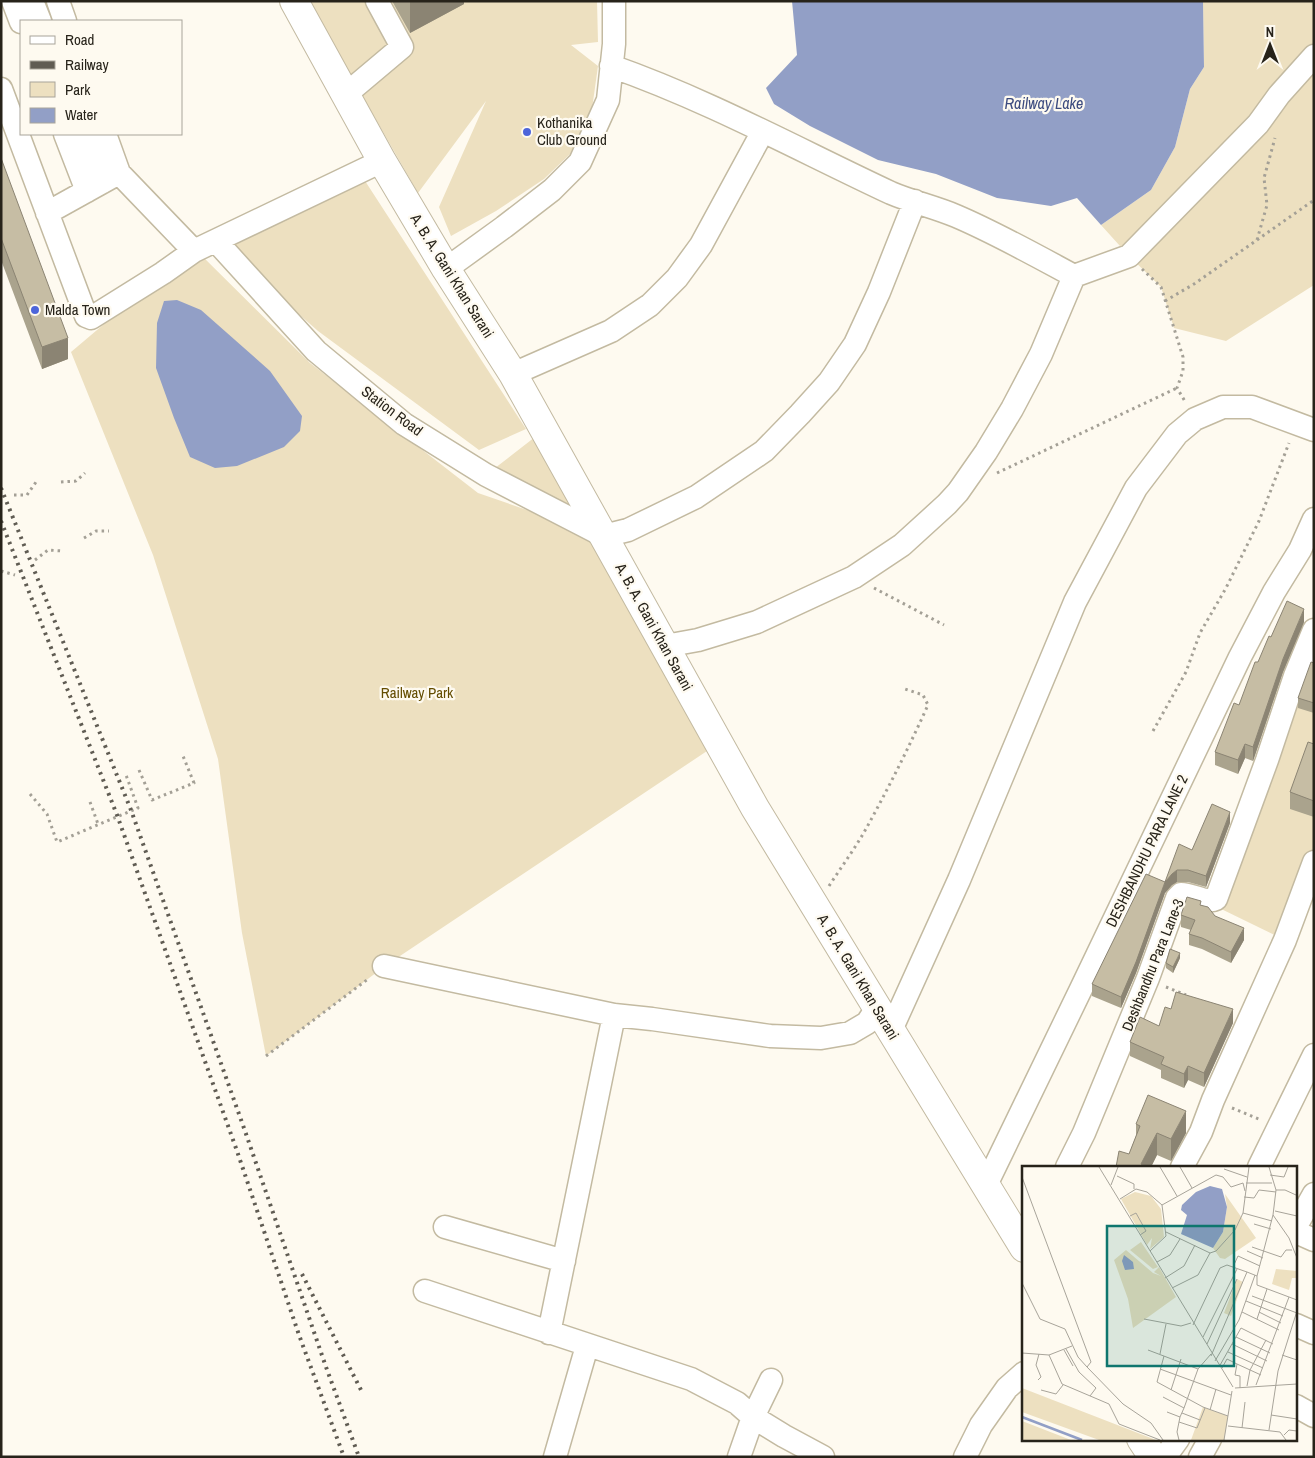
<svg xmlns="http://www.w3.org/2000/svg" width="1315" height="1458" viewBox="0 0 1315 1458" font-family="'Archivo Narrow',sans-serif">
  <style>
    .green { fill: #ede0c0 }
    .water { fill: #929fc6 }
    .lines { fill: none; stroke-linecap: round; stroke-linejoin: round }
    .minor-casing { stroke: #c3baa1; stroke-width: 25 }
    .major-casing { stroke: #c3baa1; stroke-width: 30 }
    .path { stroke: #a4a096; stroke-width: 3; stroke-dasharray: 2.5 4; stroke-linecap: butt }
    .minor { stroke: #fff; stroke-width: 22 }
    .major { stroke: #fff; stroke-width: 28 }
    .rail { stroke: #605c53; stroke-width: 4; stroke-dasharray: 2.5 5; stroke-linecap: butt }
    .wall { fill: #aaa38d }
    .shaded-wall { fill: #8b8473 }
    .building { fill: #c6bda4; stroke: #8b8473 }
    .poi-dot { fill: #4d65da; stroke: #fefaf0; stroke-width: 2 }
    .labels { text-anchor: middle; stroke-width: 4.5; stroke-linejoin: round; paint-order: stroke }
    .poi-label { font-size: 15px; fill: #27231a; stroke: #fefaf0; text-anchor: start }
    .street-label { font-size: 15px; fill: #27231a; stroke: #fefaf0 }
    .park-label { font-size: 15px; fill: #644d00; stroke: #fefaf0 }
    .water-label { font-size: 16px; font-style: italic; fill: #3c4b7f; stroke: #fefaf0 }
    .inset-river { fill: none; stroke: #929fc6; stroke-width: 2.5 }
    .inset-road { fill: none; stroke: #a8a49a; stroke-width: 1 }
    .view { fill: #0f766e; fill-opacity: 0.15; stroke: #0f766e; stroke-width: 2.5 }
    .inset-edge { fill: none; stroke: #27231a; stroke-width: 2.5 }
  </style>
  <rect width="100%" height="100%" fill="#fefaf0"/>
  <path class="green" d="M308,1H597L598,42L571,45L598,66L592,109L570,154L544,179L496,211L451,236L439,207L486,101L418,193Z
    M1203,1H1314V285L1226,341L1174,328L1161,287L1129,256L1101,225L1151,190L1175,147L1190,89L1204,67Z
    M356,167L526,429L479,450L318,331L276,294L234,245Z
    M194,248L310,363L478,493L599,535L486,475L544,430L719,743L385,966L266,1056L242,933L218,759L153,555L71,352Z
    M1314,632V861L1285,940L1213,905Z"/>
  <path class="water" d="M792,1H1203L1204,67L1190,89L1175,147L1151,190L1101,225L1077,198L1051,206L997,198L936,174L878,160L810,126L774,104L766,88L797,55Z
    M177,300L201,310L270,371L302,416L300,431L284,447L237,466L215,468L190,457L174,418L156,368L157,323L164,301Z"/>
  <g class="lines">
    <defs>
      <path id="minor" d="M13,1L21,22
        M32,1L40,21
        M58,1L65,21
        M611,66C708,100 799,150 891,193C912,202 935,207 956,216C996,233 1035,255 1074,276L1129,256L1258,124L1279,95L1314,56
        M1,89L86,316L91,318L163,273L194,251L382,161
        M345,95L402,47L377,1
        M65,134L87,191
        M84,134L103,182
        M105,134L119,173L194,251
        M47,213L119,173
        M216,241L316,351L404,424L486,475L604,536L628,530L696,497L764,451L800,414L829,382L855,344L879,292L915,201
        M446,269L504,227L552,190L580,162L608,100L614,44V1
        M513,374L611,331L650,305L677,278L701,245L763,131
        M665,646L698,640L757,622L854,577L902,545L947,504L958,492L986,452L1012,409L1041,354L1074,276
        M384,966L614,1015L652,1019L770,1036L821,1038L850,1033L867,1023L877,1008
        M891,1030L959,880L1075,602L1136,488L1177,434L1195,419L1223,407H1252L1314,430
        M1067,1167L1084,1133L1148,978L1177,898L1181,894C1193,894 1206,904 1216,899L1267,760L1295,676L1314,630
        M1182,1167L1201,1132L1213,1100L1285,940L1314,862
        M1259,1167L1314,1055
        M986,1185L1081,989L1240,657L1274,592L1300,550L1314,519
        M1296,1226L1314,1194
        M445,1227L564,1261
        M1296,1232L1314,1240
        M425,1291L691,1379L737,1403L753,1417L784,1436L823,1457
        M1296,1325L1314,1333
        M549,1333L614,1015
        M1296,1406L1314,1416
        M555,1457L587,1346
        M739,1457L753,1417L771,1380
        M965,1457L981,1425L1007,1388L1024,1373
        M1165,1457L1178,1439
        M1200,1457L1210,1439"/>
      <path id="major" d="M294,1L382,161L446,269L513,374L755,808L1024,1248
        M1141,1439L1153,1457"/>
    </defs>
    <use href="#minor" class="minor-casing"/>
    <use href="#major" class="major-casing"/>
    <path class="path" d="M1257,240L1314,200
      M1142,269L1161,287L1178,341L1183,357V371L1177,388L1186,403
      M1165,301L1194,284L1257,240L1267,205L1264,178L1275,138
      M997,473L1177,388
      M61,482L76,481L85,473
      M14,495H27L36,482
      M84,538L96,531H109
      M35,560L48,550L63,551
      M1,571L15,575
      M874,588L944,625
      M1153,731L1186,672L1200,633L1226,588L1259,521L1289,443
      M139,770L152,800L194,783L183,756
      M30,794L47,814L57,842L138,808L126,775
      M90,802L98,824
      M829,886C842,866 856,847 867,827C889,787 909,747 928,705L923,695L905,689
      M1166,987L1186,995
      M266,1056L368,979
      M1232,1108L1261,1120"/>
    <use href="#minor" class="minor"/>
    <use href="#major" class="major"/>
    <path class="rail" d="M1,488L131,810L245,1131L326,1367L359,1457
      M1,521L117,815L237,1151L299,1335L344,1457
      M302,1274L361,1390"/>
  </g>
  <path class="wall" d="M392,1H464V4L410,33Z
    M1,158L68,359L42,369L1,260Z
    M1304,622L1283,672L1253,761L1245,758L1238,774L1215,765V752L1239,705L1258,662L1271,637Z
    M1314,663V713L1298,708V698Z
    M1314,744V817L1290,809V792Z
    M1230,823L1206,887L1188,882H1177L1172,885L1165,893V882L1192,850Z
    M1165,893L1136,973L1121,1008L1092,996V984Z
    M1201,905L1244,940L1231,963L1202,949L1189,945V934L1191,930L1181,927V915Z
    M1180,958L1173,973L1166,968V963Z
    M1171,1009L1233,1023L1204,1087L1188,1080L1184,1088L1161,1078V1070L1130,1056V1042L1159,1026Z
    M1136,1124L1186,1133L1171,1161L1157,1155L1151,1167H1116L1129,1154L1136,1136Z"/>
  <path class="shaded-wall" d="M410,1H464V4L410,33Z
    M1,117H2V139H1Z
    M68,338V359L42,369V347Z
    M1304,609V622L1283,672L1253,761V747L1283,659Z
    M1245,744V758L1238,774V760Z
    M1230,812V823L1206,887V876Z
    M1177,870V882L1172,885L1165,893V882L1172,874Z
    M1165,882V893L1136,973L1121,1008V997Z
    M1244,928V940L1231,963V952Z
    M1180,953V958L1173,973V967Z
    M1233,1009V1023L1204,1087V1073Z
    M1188,1066V1080L1184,1088V1074Z
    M1186,1111V1133L1171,1161V1139Z
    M1157,1133V1155L1151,1167H1141V1164Z"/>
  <path class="building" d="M1,158L68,338L42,347L1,238Z
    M1287,601L1304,609L1283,659L1253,747L1245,744L1238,760L1215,752L1234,703L1239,705L1255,662H1258L1269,636L1271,637Z
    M1311,662L1314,663V703L1298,698Z
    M1308,742L1314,744V801L1290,792Z
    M1212,804L1230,812L1206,876L1188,870H1177L1172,874L1165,882L1179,844L1192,850Z
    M1146,874L1165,882L1136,962L1121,997L1092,984Z
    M1187,897L1201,901L1200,905L1208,907L1215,916L1244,928L1231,952L1202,938L1189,934L1195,920L1181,915Z
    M1170,949L1180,953L1173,967L1166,963Z
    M1176,992L1233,1009L1204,1073L1188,1066L1184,1074L1161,1064L1164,1057L1130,1042L1140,1017L1159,1026L1165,1007L1171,1009Z
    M1148,1095L1186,1111L1171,1139L1157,1133L1141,1164L1146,1167H1116L1119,1151L1129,1154L1140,1126L1136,1124Z"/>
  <g class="poi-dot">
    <circle cx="527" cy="132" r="5"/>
    <circle cx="35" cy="310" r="5"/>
  </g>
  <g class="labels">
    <g class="poi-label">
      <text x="537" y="128">Kothanika<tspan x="537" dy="17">Club Ground</tspan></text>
      <text x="45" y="315">Malda Town</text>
    </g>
    <g class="street-label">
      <text transform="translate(452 276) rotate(58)" y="5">A. B. A. Gani Khan Sarani</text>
      <text transform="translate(392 411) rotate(37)" y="5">Station Road</text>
      <text transform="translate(654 627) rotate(61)" y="5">A. B. A. Gani Khan Sarani</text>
      <text transform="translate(1147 851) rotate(-64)" y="5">DESHBANDHU PARA LANE 2</text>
      <text transform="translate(1153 965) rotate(-68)" y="5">Deshbandhu Para Lane-3</text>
      <text transform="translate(858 977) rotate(59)" y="5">A. B. A. Gani Khan Sarani</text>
    </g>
    <g class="park-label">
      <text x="417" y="698">Railway Park</text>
    </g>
    <g class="water-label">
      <text x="1044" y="109">Railway Lake</text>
    </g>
  </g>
  <g transform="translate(1022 1166)">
    <rect width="275" height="275" fill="#fefaf0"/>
    <path d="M113,26L129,30L139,43L142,71L128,83L130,72L125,79L99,33ZM203,28L234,72L203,93L198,92L191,82L201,66L205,41ZM119,76L136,101L131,103L108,84ZM104,84L131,107L139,110L132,106L137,101L154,131L111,162L106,133L92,94ZM254,103L275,105V112H270L267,124L250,118ZM215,113L221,116L209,150L202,147ZM0,222L134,274H77L0,246ZM181,241L206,250L202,274H169ZM0,255L49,274H0Z" fill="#ede0c0"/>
    <path d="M188,20L200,23L205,41L201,66L191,82L159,68L165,49L159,44L160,39L174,26ZM102,89L111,96L112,103L103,104L100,95Z" fill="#929fc6"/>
    <path class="inset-river" d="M0,251L60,274"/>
    <path class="inset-road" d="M77,1L211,221M138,1L155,30M158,1L170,22M247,1L254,24L251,49L267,72L275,92M202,3L225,11M248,9L262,11L266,1M95,10L112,18V23M0,11L69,196L65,201L101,238L129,257L141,274M224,17H250M89,19L96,1M254,24H263L274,29M222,31L232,32L237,24L254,26M98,33L114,23L125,26L140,39L144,70L128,85M140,39L194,9L201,11L209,21L221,17L223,25M253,45L275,50M221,47L250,55M108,50L114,47L124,65L118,69M232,58L249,63M144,66L188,87L194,85L213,64L221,47L227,1M230,81L259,91L264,84H270M225,85L241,92M135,96L148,89L158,73M211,101L216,90L238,100M235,110V119L275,134M143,112L162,100L173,79M0,117L18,153L43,163L56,191L65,201M150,122L176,109L188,87M230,130L275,147M224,135L261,150M220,146L257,164M237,146L259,157M122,153L159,160L169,157M235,153L245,123M171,159L198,102L205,99L225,106M181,171L215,103M214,171L248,187M185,178L215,113M210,178L245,195M44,183L57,206L74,222L68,230M42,184L51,200M126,184L176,203M206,186L241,202M0,187L27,189L40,218L87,238L97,258L138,274M138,188L144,158M27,189L50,180M260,189L275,194M142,190L135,216L181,241L206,250M189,190L225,106L235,110L251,49M193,195L217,154L233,109M215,198L239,209M197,201L219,162L251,178M200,202L205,193L215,198L213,209L218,210V222M138,203L209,229M16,214L19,211L14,199L17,188M234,219L267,131M225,220L228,204L244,174M213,222L275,218M19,224L34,228L41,219M149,224L159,193M141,231L162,242L176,203L189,188M188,244L194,223M145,246L158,251L162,242M160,247L178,254M249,249L275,253M157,256L175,262L183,242M206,260L258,266L264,274M220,262L223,236M247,264L256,205L275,145M262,269L267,264L275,265M157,274L155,266L158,251M202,274L210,225"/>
    <path class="view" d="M85,60H212V200H85Z"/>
    <rect width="275" height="275" class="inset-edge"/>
  </g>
  <rect width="1315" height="1458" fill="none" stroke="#27231a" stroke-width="5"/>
  <rect x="20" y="20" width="162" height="115" fill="#fefaf0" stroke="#a8a49a"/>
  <rect x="30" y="36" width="25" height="8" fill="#ffffff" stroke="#a8a49a"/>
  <text x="65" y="45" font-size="15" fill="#27231a">Road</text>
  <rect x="30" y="61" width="25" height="8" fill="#605c53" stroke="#a8a49a"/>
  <text x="65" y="70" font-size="15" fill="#27231a">Railway</text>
  <rect x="30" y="82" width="25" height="15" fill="#ede0c0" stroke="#a8a49a"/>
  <text x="65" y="95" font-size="15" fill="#27231a">Park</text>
  <rect x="30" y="108" width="25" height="15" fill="#929fc6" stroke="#a8a49a"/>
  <text x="65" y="120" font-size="15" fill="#27231a">Water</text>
  <g transform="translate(1270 45)" stroke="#fefaf0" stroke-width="4" paint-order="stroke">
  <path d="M0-4L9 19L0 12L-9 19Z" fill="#27231a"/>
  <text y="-8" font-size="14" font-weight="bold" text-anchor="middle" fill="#27231a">N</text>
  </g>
</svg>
